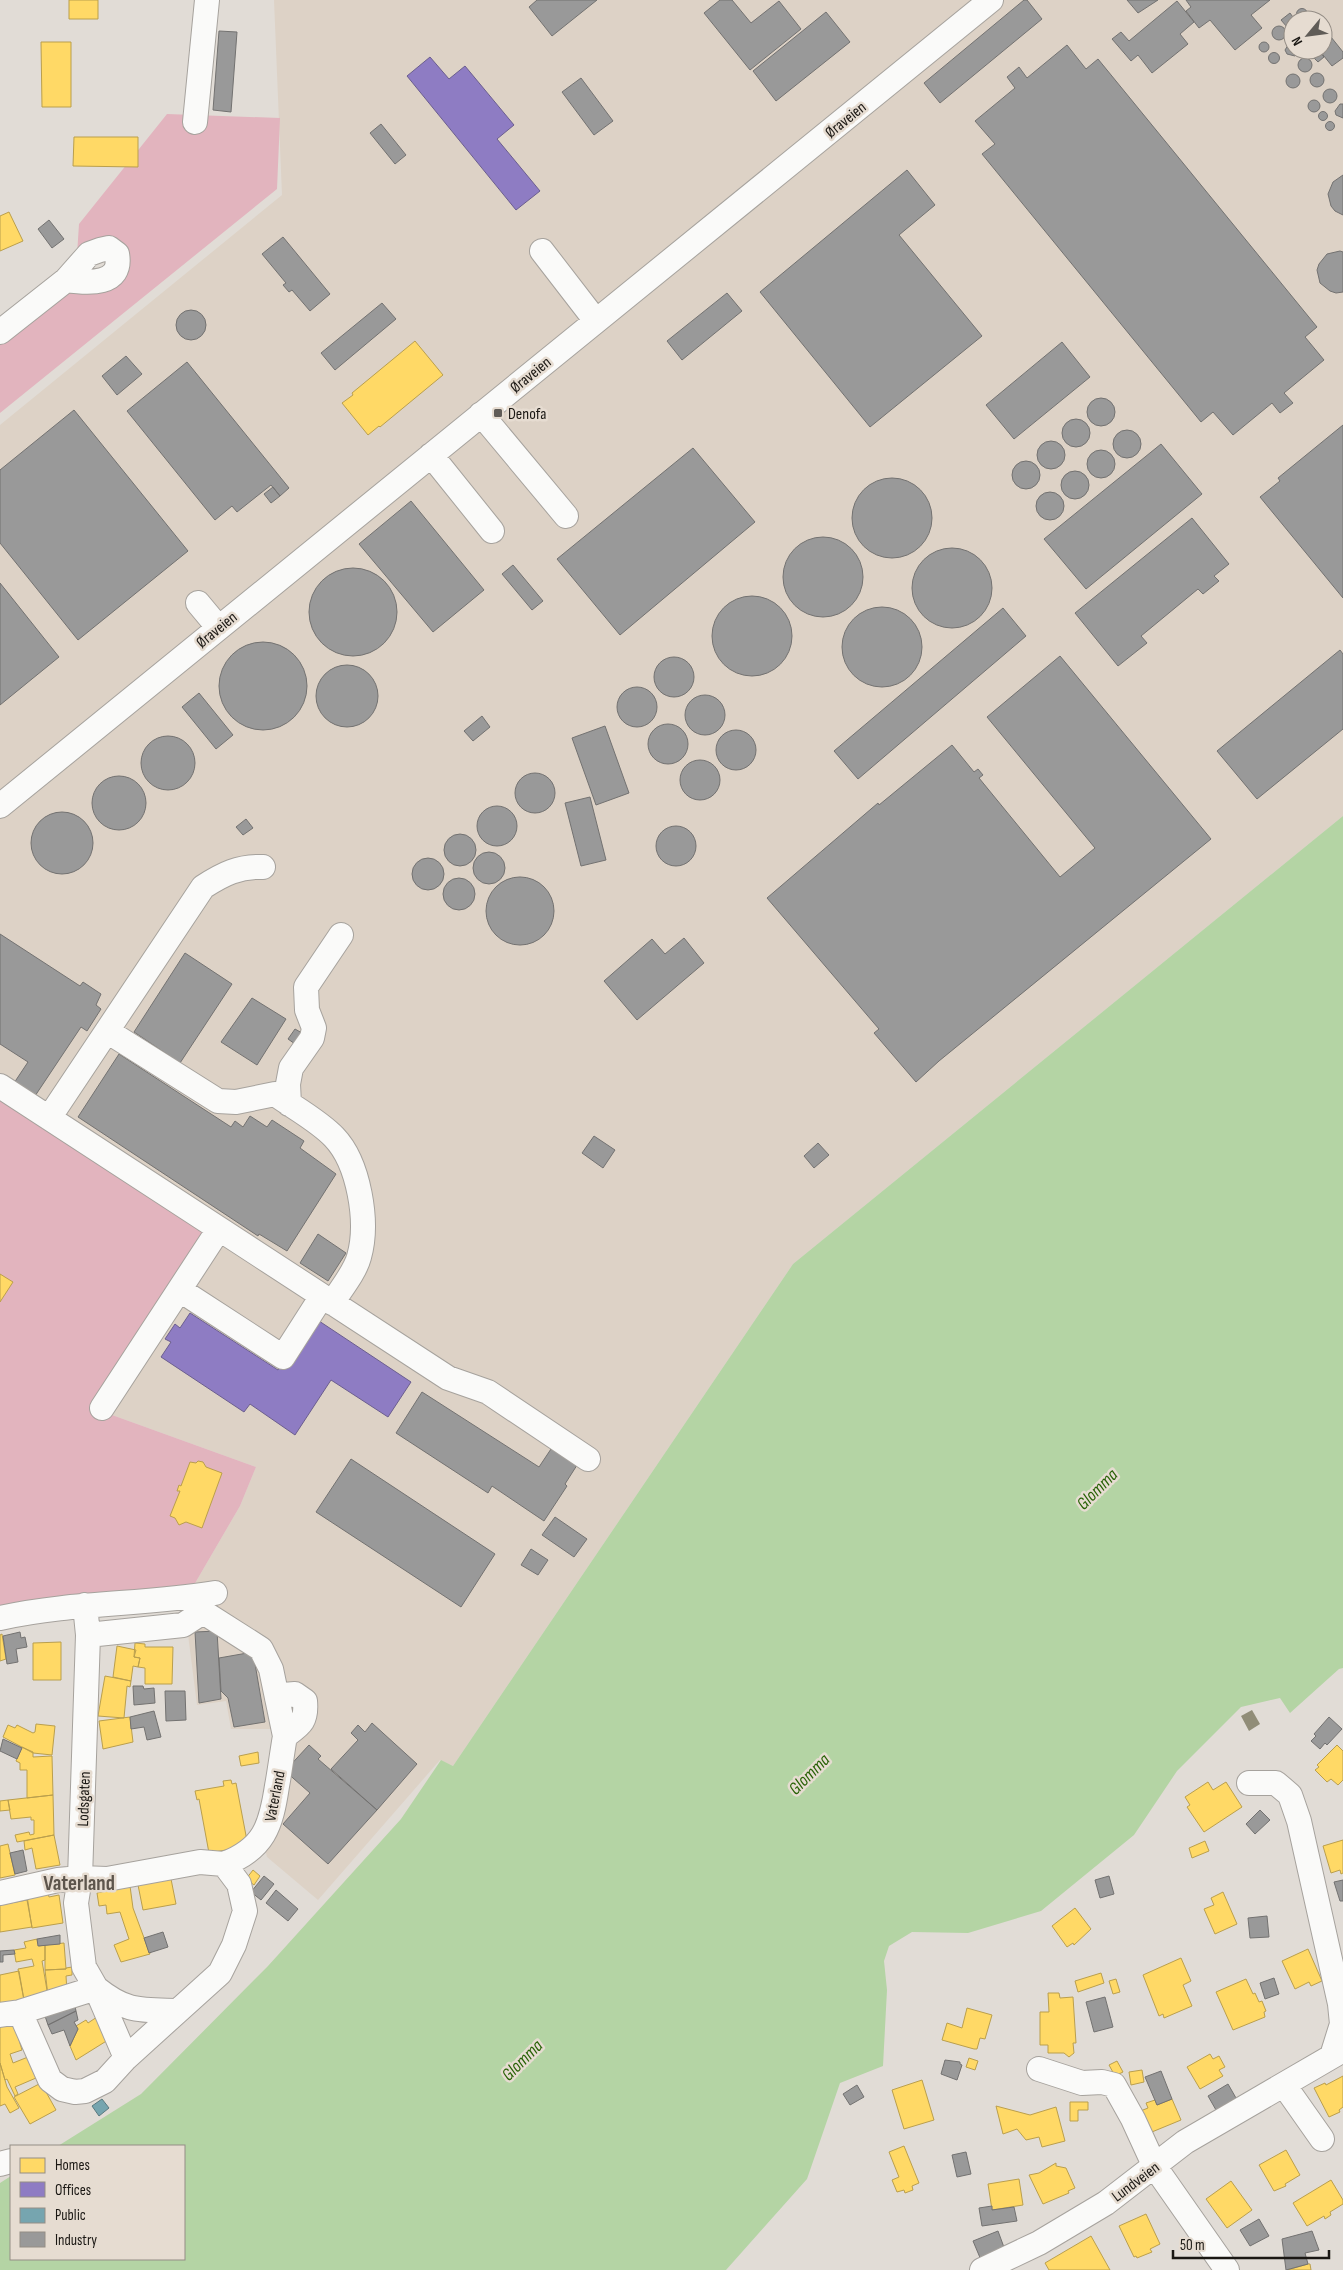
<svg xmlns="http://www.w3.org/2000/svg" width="1343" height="2270" viewBox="0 0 1343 2270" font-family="'Sofia Sans Condensed',sans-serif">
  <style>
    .built { fill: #ddd2c6; fill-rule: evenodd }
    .green { fill: #e2b4be }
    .water { fill: #b4d4a4 }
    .homes { fill: #ffd966; stroke: #ba9f4d }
    .offices { fill: #8e7cc3; stroke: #6b5e8e }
    .public { fill: #76a5af; stroke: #5a7a80 }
    .industry { fill: #999; stroke: #737271 }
    .building { fill: #918d78 }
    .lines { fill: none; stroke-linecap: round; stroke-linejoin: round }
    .minor-casing { stroke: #a6a29d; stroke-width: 26 }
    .minor { stroke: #fafaf9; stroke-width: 24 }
    .poi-dot { fill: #605c57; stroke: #e6dcd1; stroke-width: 2 }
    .labels { text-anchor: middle; stroke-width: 5; stroke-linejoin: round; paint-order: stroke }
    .street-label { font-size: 16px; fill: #1a1713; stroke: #e6dcd1 }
    .poi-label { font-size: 16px; fill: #1a1713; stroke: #e6dcd1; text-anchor: start }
    .water-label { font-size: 18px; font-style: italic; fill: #286206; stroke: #e6dcd1 }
    .district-label { font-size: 21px; font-weight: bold; fill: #5d554c; stroke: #e6dcd1 }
  </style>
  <rect width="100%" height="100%" fill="#e1dcd6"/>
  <path class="built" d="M274,0H1343V816L793,1264L453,1766L440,1760L318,1900L267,1857L261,1832L268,1788L273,1729H231L226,1701L197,1705L185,1611L194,1585L240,1506L256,1467L101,1411L0,1085V425L282,195ZM1293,20H1323V50H1293Z"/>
  <path class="green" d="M167,114L280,118L277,189L0,413V340L63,290L118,284L130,262L117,240L77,255L79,224Z
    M0,1085L225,1232L101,1411L256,1467L240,1506L194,1585L82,1594L0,1607Z"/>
  <path class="water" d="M1343,816V1668L1339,1669L1290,1713L1280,1698L1241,1707L1177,1771L1134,1835L1041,1911L968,1933L912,1932L889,1946L884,1961L887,1990L883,2066L840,2083L807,2179L726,2270H0V2183L11,2176V2259H184V2146H58L141,2094L268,1966L401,1819L441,1760L453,1766L793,1264Z"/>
  <path class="homes" d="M69,0H98V19H69Z
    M41,42H71V107H42Z
    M74,137H138V167L73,166Z
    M9,212L23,241L0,251V216Z
    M415,341L443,375L380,427L379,426L368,435L342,403L353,395L352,393Z
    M0,1274L13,1282L0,1302Z
    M198,1461L203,1462L206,1467L222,1473L202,1528L186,1522L179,1525L175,1518L170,1516L180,1491H177L179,1485L181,1486L190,1462L196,1463Z
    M2,1634L6,1659L0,1661V1635Z
    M61,1642V1680H33V1643Z
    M135,1643L145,1644V1647H173L172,1684H145V1668L138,1667L140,1658L134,1657Z
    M117,1646L136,1650L134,1657L140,1658L138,1667L133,1666L131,1681L113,1677Z
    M105,1676L131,1681L130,1687L127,1686L124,1718L98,1716Z
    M130,1717L133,1742L103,1749L99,1721Z
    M36,1724L55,1726L52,1755L33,1753L3,1737L8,1725L15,1728L17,1725L33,1733L35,1732Z
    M1337,1745L1343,1751V1780L1338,1785L1331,1779L1327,1782L1315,1770L1319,1767L1317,1765Z
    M22,1747L33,1752V1757L52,1756L53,1795L27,1798V1770H20V1763L16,1761Z
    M258,1752L259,1763L241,1766L239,1756Z
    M231,1780L232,1784L236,1783L248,1846L209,1853L199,1799L197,1800L195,1791L224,1786L223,1781Z
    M1208,1782L1213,1790L1226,1782L1242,1807L1204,1832L1187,1807L1190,1805L1185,1797Z
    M53,1795L54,1835L17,1842L15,1835L29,1832L30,1835L34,1834V1820H31V1817L11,1819L8,1800Z
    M8,1800L10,1810L0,1811V1801Z
    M54,1835L60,1865L36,1869L32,1848L25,1850L24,1841Z
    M1343,1840V1873L1341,1874L1340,1870L1331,1873L1323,1846Z
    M1205,1841L1209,1851L1192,1858L1189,1848Z
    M8,1844L15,1875L0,1878V1846Z
    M253,1870L260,1876L254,1885L246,1879Z
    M171,1879L176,1904L143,1910L138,1885Z
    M130,1886L133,1908L150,1954L121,1962L114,1945L129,1939L120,1912L107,1914L106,1905L99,1906L97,1893Z
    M1223,1892L1237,1924L1215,1934L1204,1909L1214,1905L1211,1898Z
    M48,1893L49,1897L59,1895L63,1923L32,1928L27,1896Z
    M27,1900L32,1927L0,1932V1905Z
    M1075,1908L1091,1929L1074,1945L1073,1943L1067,1947L1052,1926Z
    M37,1939L39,1946L45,1945V1960L42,1961L48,1996L24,2000L18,1969L34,1966L32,1959L16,1962L14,1950L26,1948L24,1942Z
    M64,1943L66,1969L45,1970V1945Z
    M1308,1949L1322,1981L1311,1986L1309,1982L1295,1989L1282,1961Z
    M1181,1958L1191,1981L1183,1985L1192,2006L1164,2018L1163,2014L1159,2016L1143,1975Z
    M72,1967V1975L66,1976L67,1992L48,1996L45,1970L66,1969V1968Z
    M19,1971L24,2000L0,2004V1975Z
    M1101,1973L1104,1983L1078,1992L1075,1981Z
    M1116,1979L1120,1992L1113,1994L1109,1981Z
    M1246,1979L1253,1994L1255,1993L1259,2002L1262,2001L1266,2011L1264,2012L1265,2017L1233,2030L1216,1992Z
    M1048,1993H1059L1060,1998L1073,1997L1076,2043H1073L1074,2053L1069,2057L1064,2053H1048V2045H1040V2012H1049Z
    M967,2008L992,2015L985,2039L980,2038L977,2049H974L942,2040L947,2023L962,2028Z
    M97,2017L108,2040L76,2060L70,2046L78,2029L76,2026L86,2020L88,2023Z
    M13,2020L22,2050L10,2054L13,2063L28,2057L36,2078L15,2087L18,2094L15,2096L7,2079L5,2080L0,2063V2024Z
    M1210,2054L1213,2059L1219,2056L1225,2067L1219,2070L1223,2076L1200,2089L1187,2067Z
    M969,2058L978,2061L975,2070L966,2067Z
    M1117,2061L1123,2072L1115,2076L1109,2065Z
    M0,2063L7,2087L19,2108L10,2113L5,2104L0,2106Z
    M1142,2070L1144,2082L1131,2085L1129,2072Z
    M1343,2076V2107L1339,2110L1340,2112L1329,2117L1314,2088L1325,2083L1326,2085Z
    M922,2080L934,2120L904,2129L892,2090Z
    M41,2083L56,2110L30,2124L14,2097Z
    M1172,2099L1181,2120L1147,2134L1138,2112L1148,2108L1146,2103L1155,2100L1157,2105Z
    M1070,2102H1088V2110H1078V2121H1070Z
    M996,2106L1030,2115L1056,2107L1065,2141L1042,2147L1039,2137L1026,2140L1017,2129L1003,2134Z
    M904,2146L919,2183L912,2186L913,2190L905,2193L904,2190L897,2192L892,2180L899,2177L889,2152Z
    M1286,2150L1300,2175L1285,2184L1286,2186L1274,2191L1259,2165Z
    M1056,2163V2166L1066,2168L1075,2188L1068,2191L1069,2193L1043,2204L1029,2175L1039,2173Z
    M1019,2179L1023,2205L992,2210L988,2184Z
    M1331,2180L1343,2200V2204L1330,2212L1331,2215L1325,2219L1324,2216L1307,2226L1293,2203Z
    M1231,2181L1252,2210L1227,2228L1206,2199Z
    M1146,2214L1160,2244L1150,2249L1152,2252L1137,2258L1136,2256L1134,2257L1119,2226Z
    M1091,2236L1110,2270H1049L1045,2263Z
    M1308,2264H1310L1311,2270H1287Z"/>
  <path class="offices" d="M430,57L449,79L465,66L514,125L497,139L540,191L516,210L407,76Z
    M190,1313L278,1370L313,1317L411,1382L388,1417L331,1380L295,1435L250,1404L244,1412L161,1357L171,1342L165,1339L175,1324L180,1328Z"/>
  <path class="public" d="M102,2099L109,2108L99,2116L92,2106Z"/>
  <path class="industry" d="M537,0H597L552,36L529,7Z
    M720,0H732L751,23L779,1L801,29L750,70L704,13Z
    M1024,0H1027L1042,19L940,103L924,83Z
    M1127,0H1158L1138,13Z
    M1186,0H1270L1251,15L1262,28L1235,50L1210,20L1199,28L1186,11L1191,7Z
    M1177,1L1194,22L1180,34L1188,44L1152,73L1138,55L1131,61L1112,39L1121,32L1129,41Z
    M1296.5 14a5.5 5.5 0 1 1 11 0a5.5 5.5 0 1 1-11 0Z
    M826,12L850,42L776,101L753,71Z
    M1290,13L1295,20H1293V34L1281,20Z
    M1272 33a7 7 0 1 1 14 0a7 7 0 1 1-14 0Z
    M219,31L237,32L231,112L213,110Z
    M1331,37L1343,52V58L1332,66L1319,50H1323V44Z
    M1259 47a5 5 0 1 1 10 0a5 5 0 1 1-10 0Z
    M1290,42H1293V50H1299L1295,56L1287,54L1285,50Z
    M1067,45L1086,69L1098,59L1317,327L1305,337L1324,360L1284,393L1293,403L1280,413L1272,403L1233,435L1213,412L1201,422L982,154L995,144L975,121L1015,88L1007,77L1019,67L1027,78Z
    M1306,50H1318L1324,57L1318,62Z
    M1268.5 58a5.5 5.5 0 1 1 11 0a5.5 5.5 0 1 1-11 0Z
    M1298 65a7 7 0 1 1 14 0a7 7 0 1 1-14 0Z
    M1310 80a7 7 0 1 1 14 0a7 7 0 1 1-14 0Z
    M1286 81a7 7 0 1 1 14 0a7 7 0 1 1-14 0Z
    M581,78L613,121L594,135L562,92Z
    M1323 96a7 7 0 1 1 14 0a7 7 0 1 1-14 0Z
    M1308 106a6 6 0 1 1 12 0a6 6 0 1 1-12 0Z
    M1340,104H1343V118L1336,115L1335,111Z
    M1318.5 116a4.5 4.5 0 1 1 9 0a4.5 4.5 0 1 1-9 0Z
    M1325.5 126a4.5 4.5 0 1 1 9 0a4.5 4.5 0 1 1-9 0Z
    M381,124L406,155L395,164L370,133Z
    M907,170L935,205L899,235L982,336L870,427L760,292Z
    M1343,175V215L1335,211L1331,206L1328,194L1333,182Z
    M49,220L64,239L52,248L38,229Z
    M283,237L330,294L310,311L292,290L289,292L283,285L286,283L262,254Z
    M1340,251L1343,252V292L1336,293L1330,291L1320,283L1317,270L1319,264L1327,254Z
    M727,293L742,311L682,360L667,341Z
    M382,303L396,319L335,370L321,353Z
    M176 325a15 15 0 1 1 30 0a15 15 0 1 1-30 0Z
    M1062,342L1090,377L1014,439L986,405Z
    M126,356L142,374L117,395L102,376Z
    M187,362L289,488L280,496L271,485L237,512L232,506L215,520L127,411Z
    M1087 412a14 14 0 1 1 28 0a14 14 0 1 1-28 0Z
    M74,410L188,551L78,640L0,543V470Z
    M1062 433a14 14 0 1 1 28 0a14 14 0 1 1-28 0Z
    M1343,425V598L1260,497L1280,481L1278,478Z
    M1113 444a14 14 0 1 1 28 0a14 14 0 1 1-28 0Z
    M1037 455a14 14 0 1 1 28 0a14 14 0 1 1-28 0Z
    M1161,444L1202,494L1086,589L1044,539Z
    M693,448L755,522L620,635L557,559Z
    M1087 464a14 14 0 1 1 28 0a14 14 0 1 1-28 0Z
    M1012 475a14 14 0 1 1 28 0a14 14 0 1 1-28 0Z
    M1061 485a14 14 0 1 1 28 0a14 14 0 1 1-28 0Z
    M852 518a40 40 0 1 1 80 0a40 40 0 1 1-80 0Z
    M273,487L280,496L271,503L264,494Z
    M1036 506a14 14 0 1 1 28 0a14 14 0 1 1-28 0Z
    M411,501L484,590L433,632L359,544Z
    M1192,518L1229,564L1214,576L1219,581L1203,594L1198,589L1141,636L1147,643L1118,666L1075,613Z
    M783 577a40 40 0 1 1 80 0a40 40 0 1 1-80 0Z
    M912 588a40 40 0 1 1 80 0a40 40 0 1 1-80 0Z
    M513,565L543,601L532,610L502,574Z
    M309 612a44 44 0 1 1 88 0a44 44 0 1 1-88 0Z
    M0,583L59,657L0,705Z
    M712 636a40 40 0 1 1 80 0a40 40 0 1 1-80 0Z
    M842 647a40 40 0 1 1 80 0a40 40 0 1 1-80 0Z
    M1003,608L1026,636L858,779L834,751Z
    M219 686a44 44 0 1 1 88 0a44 44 0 1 1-88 0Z
    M1340,650L1343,654V729L1257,799L1217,751Z
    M1060,656L1211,839L939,1061L916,1082L874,1033L879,1029L767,898L878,803L879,805L952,745L974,772L978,769L983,775L979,778L1060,877L1095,848L987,717Z
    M654 677a20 20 0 1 1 40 0a20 20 0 1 1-40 0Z
    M316 696a31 31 0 1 1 62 0a31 31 0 1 1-62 0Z
    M617 707a20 20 0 1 1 40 0a20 20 0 1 1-40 0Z
    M199,693L233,735L216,749L182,707Z
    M685 715a20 20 0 1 1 40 0a20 20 0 1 1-40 0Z
    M482,716L490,727L473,741L464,731Z
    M648 744a20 20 0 1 1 40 0a20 20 0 1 1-40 0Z
    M605,726L629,793L596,805L572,738Z
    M716 750a20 20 0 1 1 40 0a20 20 0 1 1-40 0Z
    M141 763a27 27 0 1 1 54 0a27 27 0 1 1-54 0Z
    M680 780a20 20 0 1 1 40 0a20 20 0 1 1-40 0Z
    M515 793a20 20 0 1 1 40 0a20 20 0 1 1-40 0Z
    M92 803a27 27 0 1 1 54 0a27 27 0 1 1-54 0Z
    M590,797L606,860L581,866L565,803Z
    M477 826a20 20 0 1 1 40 0a20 20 0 1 1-40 0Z
    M31 843a31 31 0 1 1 62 0a31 31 0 1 1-62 0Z
    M246,819L253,828L243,835L236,827Z
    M656 846a20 20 0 1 1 40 0a20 20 0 1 1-40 0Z
    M444 850a16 16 0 1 1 32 0a16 16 0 1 1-32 0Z
    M473 868a16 16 0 1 1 32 0a16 16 0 1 1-32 0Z
    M412 874a16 16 0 1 1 32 0a16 16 0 1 1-32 0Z
    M486 911a34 34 0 1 1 68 0a34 34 0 1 1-68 0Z
    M443 894a16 16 0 1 1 32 0a16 16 0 1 1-32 0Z
    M0,934L80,986L83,982L101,994L96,1005L101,1009L87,1031L81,1027L33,1099L12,1086L28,1062L0,1044Z
    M684,938L704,963L637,1020L604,981L652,939L665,954Z
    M185,953L232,984L180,1063L134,1032Z
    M252,998L286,1019L257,1065L221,1042Z
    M295,1029L302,1033L295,1044L288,1039Z
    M119,1054L231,1127L235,1121L243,1127L250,1116L267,1127L272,1120L304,1141L300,1148L336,1174L287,1251L259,1234L258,1236L78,1117Z
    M594,1136L615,1150L603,1168L582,1153Z
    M818,1143L829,1155L814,1168L804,1156Z
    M318,1234L346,1253L328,1281L300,1263Z
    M422,1392L539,1467L553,1446L579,1462L565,1484L567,1486L544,1521L492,1486L488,1493L396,1433Z
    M351,1459L495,1554L461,1607L316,1512Z
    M555,1517L587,1539L574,1557L542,1535Z
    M531,1549L548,1560L538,1575L521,1565Z
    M217,1631L221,1699L199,1703L195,1632Z
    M20,1632L21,1638L25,1637L27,1647L16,1649L18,1662L7,1664L3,1636Z
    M253,1652L265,1722L234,1727L228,1698L221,1691L219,1658Z
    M133,1686H143L144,1689L154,1688L155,1703L134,1705Z
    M165,1691H185L186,1720L166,1721Z
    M154,1711L161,1737L147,1740L144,1727L131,1729L130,1717Z
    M1329,1717L1342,1729L1327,1745L1325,1743L1320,1749L1311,1741L1316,1736L1314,1734Z
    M372,1723L417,1764L377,1810L331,1769L358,1740L351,1733L358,1725L365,1732Z
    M3,1739L22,1748L17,1759L0,1751Z
    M309,1745L321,1756L318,1759L377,1810L328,1864L283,1824L310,1793L285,1771Z
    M1260,1810L1270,1820L1255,1834L1246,1824Z
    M23,1850L27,1871L15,1874L10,1853Z
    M264,1876L274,1884L261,1900L251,1892Z
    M1109,1876L1114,1894L1100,1898L1095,1880Z
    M1343,1880V1901H1340L1334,1882Z
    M276,1890L298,1909L288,1921L266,1903Z
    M1267,1916L1269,1937L1250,1938L1248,1918Z
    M163,1932L168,1947L149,1953L144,1938Z
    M60,1935V1944L38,1946L37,1939Z
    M14,1950L15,1954L3,1955V1962H0V1951Z
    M1274,1978L1279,1994L1265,1999L1260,1983Z
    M1105,1997L1113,2027L1094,2032L1086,2002Z
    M74,2002L76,2011L48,2025L44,2013Z
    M76,2011L78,2020L74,2022L78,2029L70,2046L64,2030L52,2034L48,2025Z
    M945,2060L960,2062V2064L962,2065L957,2080L941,2074Z
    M1161,2071L1172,2099L1157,2105L1145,2077Z
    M1228,2084L1236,2098L1216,2110L1208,2096Z
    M857,2085L864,2097L850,2105L843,2094Z
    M966,2152L971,2174L957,2177L952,2155Z
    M992,2206V2210L1014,2207L1017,2221L982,2226L979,2208Z
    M1259,2219L1269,2236L1250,2246L1240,2230Z
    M998,2231L1005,2250L981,2260L973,2241Z
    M1312,2231L1319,2250L1305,2253L1308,2264L1286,2270L1282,2239Z"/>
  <path class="building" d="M1252,1710L1260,1724L1249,1731L1241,1716Z"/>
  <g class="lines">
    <defs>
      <path id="minor" d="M195,122L207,0
        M542,251L596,321
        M0,332L66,280L89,254L100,250L109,248L117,254C123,286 88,283 66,280
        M481,414L566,516
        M431,455L492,531
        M198,603L218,627
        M0,806L991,0
        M107,1031L218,1101L236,1102L275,1094C293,1107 319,1121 334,1137C359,1163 369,1222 359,1257C355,1272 341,1289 332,1303
        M0,1086L448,1378L488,1392L588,1459
        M289,1104L288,1084L291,1068L312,1038L314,1028L307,1010L306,987L341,935
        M49,1118L203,887C223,874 239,866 263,867
        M180,1290L283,1357L322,1296
        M102,1408L219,1229
        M193,1597L203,1612L261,1649L271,1669L285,1736
        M85,1605L88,1635L80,1878L76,1903L84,1967L96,1988L126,2058
        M0,1618C71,1602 144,1605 215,1593
        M88,1635L183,1625L203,1612
        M1249,1783H1276L1290,1795L1299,1821L1340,2004L1342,2024L1332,2056
        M224,1864C264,1849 271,1826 277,1786C280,1770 282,1753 285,1736C300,1725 307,1722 305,1701L295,1694L283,1695L277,1698
        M0,1893L58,1880L80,1878L107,1879L200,1862L224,1864L239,1884L245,1911L234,1945L220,1973L126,2058L105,2081L85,2091L75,2092L62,2089L50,2080L20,2012
        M96,1988C126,2012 139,2010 176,2011
        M0,2015L20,2012L96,1988
        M1039,2069L1082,2083L1102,2082L1114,2085L1133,2119L1155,2167L1227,2270
        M1284,2085L1322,2139
        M0,2164L11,2161
        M982,2270L1039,2243L1106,2203L1185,2142L1343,2050"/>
    </defs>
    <use href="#minor" class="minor-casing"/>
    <use href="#minor" class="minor"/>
  </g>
  <rect class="poi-dot" x="493" y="408" width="10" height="10" rx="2.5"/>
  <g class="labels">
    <g class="street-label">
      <text transform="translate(845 119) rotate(-39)" y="6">Øraveien</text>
      <text transform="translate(530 374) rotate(-39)" y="6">Øraveien</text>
      <text transform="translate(216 629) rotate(-39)" y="6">Øraveien</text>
      <text transform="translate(274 1796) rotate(-79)" y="6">Vaterland</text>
      <text transform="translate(83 1799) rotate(-88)" y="6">Lodsgaten</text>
      <text transform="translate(1135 2181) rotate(-37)" y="6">Lundveien</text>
    </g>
    <g class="poi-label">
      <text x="508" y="419">Denofa</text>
    </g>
    <g class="water-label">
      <text transform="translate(1097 1489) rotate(-45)" y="6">Glomma</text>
      <text transform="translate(809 1774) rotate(-45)" y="6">Glomma</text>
      <text transform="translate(522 2060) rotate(-45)" y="6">Glomma</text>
    </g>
    <g class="district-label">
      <text x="79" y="1890">Vaterland</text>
    </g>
  </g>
  <rect x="10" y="2145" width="175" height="115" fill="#e6dcd1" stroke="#948d85"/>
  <rect x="20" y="2158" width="25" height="15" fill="#ffd966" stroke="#948d85"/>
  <text x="55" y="2170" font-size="15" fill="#1a1713">Homes</text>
  <rect x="20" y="2182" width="25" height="15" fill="#8e7cc3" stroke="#948d85"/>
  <text x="55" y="2195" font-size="15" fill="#1a1713">Offices</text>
  <rect x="20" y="2208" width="25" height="15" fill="#76a5af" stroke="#948d85"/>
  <text x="55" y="2220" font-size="15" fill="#1a1713">Public</text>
  <rect x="20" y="2232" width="25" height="15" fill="#999999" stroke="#948d85"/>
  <text x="55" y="2245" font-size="15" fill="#1a1713">Industry</text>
  <g transform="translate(1308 35) rotate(241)"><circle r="24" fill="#e6dcd1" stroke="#948d85"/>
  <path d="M0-4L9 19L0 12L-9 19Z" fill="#605c57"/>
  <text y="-8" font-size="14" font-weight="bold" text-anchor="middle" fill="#1a1713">N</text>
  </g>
  <path d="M1173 2250v8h156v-8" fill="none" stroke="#1a1713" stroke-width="2.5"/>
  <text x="1180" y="2250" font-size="15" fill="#1a1713" stroke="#e6dcd1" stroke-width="4" paint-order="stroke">50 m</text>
</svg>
